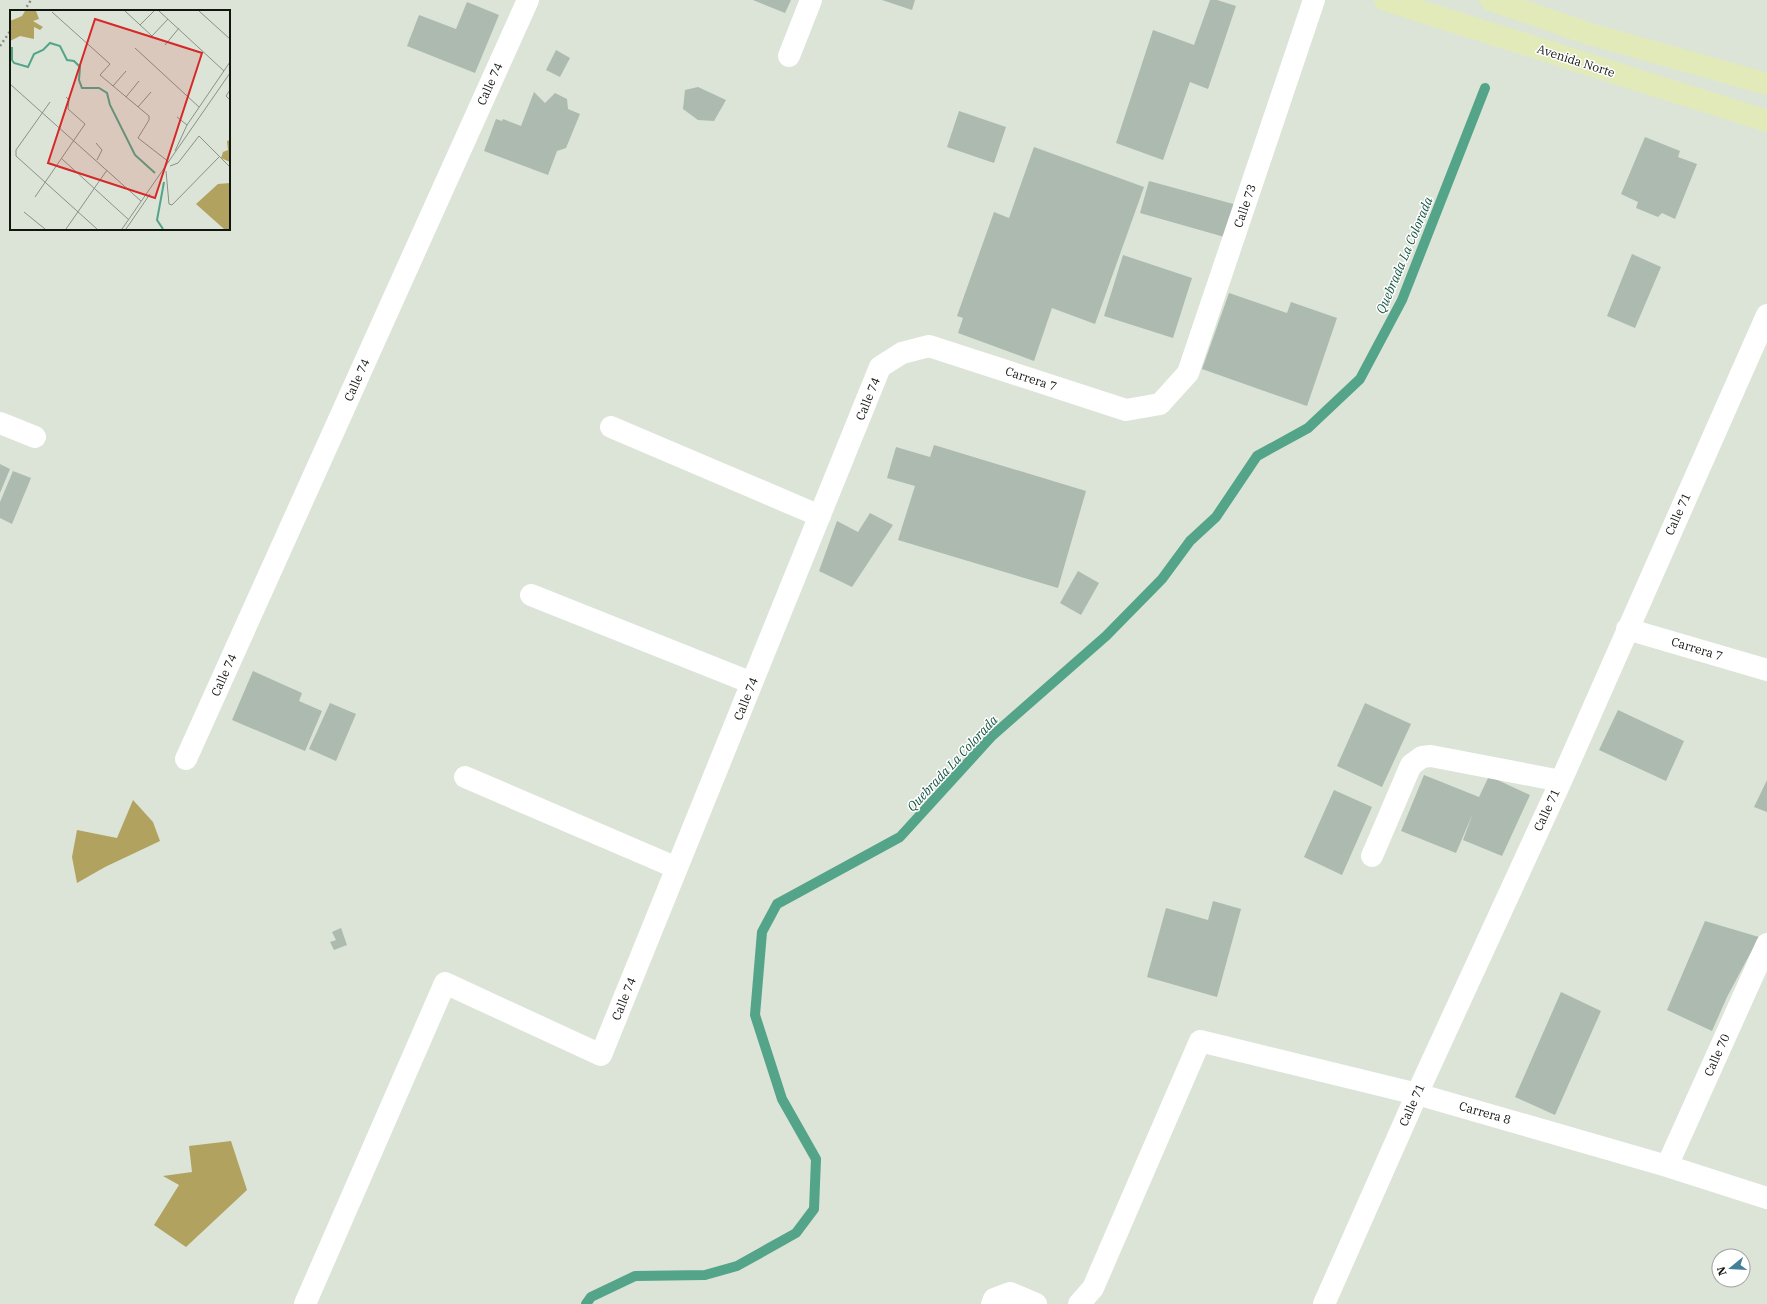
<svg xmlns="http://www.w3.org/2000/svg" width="1767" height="1304" viewBox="0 0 1767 1304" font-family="'IBM Plex Serif',serif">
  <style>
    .forest { fill: #b2a25f }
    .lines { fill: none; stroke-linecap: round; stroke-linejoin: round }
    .stream { stroke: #54a489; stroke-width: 10 }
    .building { fill: #adbab0 }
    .path { stroke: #868d83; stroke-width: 2.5; stroke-dasharray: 2 3; stroke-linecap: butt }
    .minor { stroke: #fff; stroke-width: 22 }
    .primary { stroke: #e3eaba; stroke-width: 22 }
    .labels { text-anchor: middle; stroke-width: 3; stroke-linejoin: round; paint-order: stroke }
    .street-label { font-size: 12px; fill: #11140f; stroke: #fff }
    .water-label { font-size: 13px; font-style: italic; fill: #135442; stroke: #fff }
    .inset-river { fill: none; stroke: #54a489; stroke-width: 2 }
    .inset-road { fill: none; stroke: #8a9186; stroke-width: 1 }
    .view { fill: #d62828; fill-opacity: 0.15; stroke: #d62828; stroke-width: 2 }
    .inset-edge { fill: none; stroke: #11140f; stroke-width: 2 }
  </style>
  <rect width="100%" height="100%" fill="#dbe4d6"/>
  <path class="forest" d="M133,800L153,822L160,841L105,867L77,883L72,857L77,830L117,838Z
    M231,1141L247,1190L186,1247L154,1225L179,1185L163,1176L192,1172L189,1146Z"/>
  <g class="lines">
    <path class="stream" d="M586,1304L591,1297L635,1276L705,1275L737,1266L796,1233L814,1209L816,1159L782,1099L755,1015L762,932L777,904L900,837L992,736L1106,636L1162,579L1190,541L1216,517L1257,456L1308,428L1360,379L1402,300L1485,88"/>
  </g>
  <path class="building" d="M753,0H791L785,13Z
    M882,0H915L912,10Z
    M1210,0H1217L1236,6L1208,89L1190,82L1163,160L1116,143L1153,30L1194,45Z
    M467,2L499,15L475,73L407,46L419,15L456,29Z
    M556,50L570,58L560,77L546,70Z
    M698,87L726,100L714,121L698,120L683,109L685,90Z
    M534,92L545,103L555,93L567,99L568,109L580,114L566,148L557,151L548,175L484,151L496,119L502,121L503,119L521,126Z
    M959,111L1006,127L994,163L947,147Z
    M1645,137L1680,151L1678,157L1697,164L1675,219L1662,213L1658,217L1636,208L1638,202L1621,194Z
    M1034,147L1144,187L1095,324L1052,308L1034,361L958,333L963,318L957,316L994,212L1009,218Z
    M1149,181L1237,205L1228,238L1140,213Z
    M1632,254L1661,267L1635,328L1607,316Z
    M1123,255L1192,278L1173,338L1104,316Z
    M1229,293L1287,313L1291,302L1337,318L1307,406L1202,369Z
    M934,445L1086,491L1058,588L898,540L915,486L887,478L896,447L930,457Z
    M0,464L10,469L0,493Z
    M13,471L31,478L12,524L0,518V502Z
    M870,513L893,525L852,587L819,571L837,521L858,532Z
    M1078,571L1099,583L1081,615L1060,603Z
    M253,671L302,693L299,701L322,711L305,751L232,720Z
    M330,703L356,714L336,761L309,749Z
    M1365,703L1411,724L1382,787L1337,766Z
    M1618,710L1684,741L1666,781L1599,750Z
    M1424,775L1479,797L1489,776L1530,795L1502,856L1463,840L1473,813L1456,853L1401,831Z
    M1767,780V812L1754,807Z
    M1334,790L1372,807L1342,875L1304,857Z
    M1213,901L1241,909L1217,997L1147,977L1166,908L1208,920Z
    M1705,921L1759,937L1727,997L1712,1031L1667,1010Z
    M341,928L347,945L334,950L330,942L336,940L332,932Z
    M1561,992L1601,1011L1555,1115L1515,1097Z"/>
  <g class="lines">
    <path class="path" d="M24,11L31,0
      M0,46L11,30"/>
    <path class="minor" d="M789,56L811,0
      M0,423L35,437
      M611,427L820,516
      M531,595L752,683
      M1627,629L1767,670
      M186,759L528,0
      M465,777L677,868
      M1372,856L1411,765L1422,757L1431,756L1561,781
      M1667,1166L1767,944
      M305,1304L445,983L601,1055L880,367L902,353L929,346L1126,410L1160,404L1188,373L1314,0
      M992,1304L994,1299L1010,1293L1036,1304
      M1079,1304L1093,1288L1200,1041L1417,1094L1667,1166L1767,1198
      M1324,1304L1417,1094L1561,781L1767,315"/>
    <path class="primary" d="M1385,0L1767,121
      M1491,0L1590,34L1767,84"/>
  </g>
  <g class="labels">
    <g class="street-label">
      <text transform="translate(1576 61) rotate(18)" y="4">Avenida Norte</text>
      <text transform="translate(490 84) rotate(-66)" y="4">Calle 74</text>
      <text transform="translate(1245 206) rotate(-71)" y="4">Calle 73</text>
      <text transform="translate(1031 379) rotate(18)" y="4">Carrera 7</text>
      <text transform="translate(357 380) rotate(-66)" y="4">Calle 74</text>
      <text transform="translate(868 399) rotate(-68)" y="4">Calle 74</text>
      <text transform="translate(1678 514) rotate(-66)" y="4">Calle 71</text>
      <text transform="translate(1697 649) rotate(17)" y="4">Carrera 7</text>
      <text transform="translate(224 675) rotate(-66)" y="4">Calle 74</text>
      <text transform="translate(746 699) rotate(-68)" y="4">Calle 74</text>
      <text transform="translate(1547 810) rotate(-65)" y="4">Calle 71</text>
      <text transform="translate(624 999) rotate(-68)" y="4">Calle 74</text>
      <text transform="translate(1717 1055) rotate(-66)" y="4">Calle 70</text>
      <text transform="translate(1412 1105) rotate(-66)" y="4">Calle 71</text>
      <text transform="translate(1485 1113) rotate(16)" y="4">Carrera 8</text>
    </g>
    <g class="water-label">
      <text transform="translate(1404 255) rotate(-67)" y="5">Quebrada La Colorada</text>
      <text transform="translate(952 763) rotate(-47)" y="5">Quebrada La Colorada</text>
    </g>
  </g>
  <g transform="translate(10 10)">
    <rect width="220" height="220" fill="#dbe4d6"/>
    <path d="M15,1H26L29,9L23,11L33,17L30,20L24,17V29L10,26L0,31V11L12,6ZM220,130V152L211,148L213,142L218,140L217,131ZM220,173V219H214L186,194L208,174Z" fill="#b2a25f"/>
    <path class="inset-river" d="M2,37V50L4,53L18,57L24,44L33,40L40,33L50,36L57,50L64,51L70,57L69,70L72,78H89L97,83L100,95L125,145L145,163M153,219L147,210L154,172"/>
    <path class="inset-road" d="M115,1L142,26L158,9M149,1L214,61M189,1L220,29M42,2L100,54L90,65L139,106V110L128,128L159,152M130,15L144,1M155,35L169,18M125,38L189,97M0,74L131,191M103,76L116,61M220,80L216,86L220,90M116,87L129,71M40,92L6,140V146L87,219M128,97L141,82M167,107L177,115M86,133L92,140L87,150M165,141L177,115L220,52M52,149L119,210M160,156L168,153L189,126L220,157M156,161L159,194L162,195L209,147M25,187L75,114L58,99L59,90L56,87M14,202L35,219M56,219L97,160M112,219L220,63M116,219L140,184"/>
    <path class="view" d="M85,9L192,43L145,188L38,153Z"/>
    <rect width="220" height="220" class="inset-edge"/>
  </g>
  <g transform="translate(1731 1268) rotate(252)"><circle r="19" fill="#ffffff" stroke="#a0a19f"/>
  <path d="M0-3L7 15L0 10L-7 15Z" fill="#438097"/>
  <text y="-6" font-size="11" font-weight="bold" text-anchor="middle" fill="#11140f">N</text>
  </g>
</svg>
